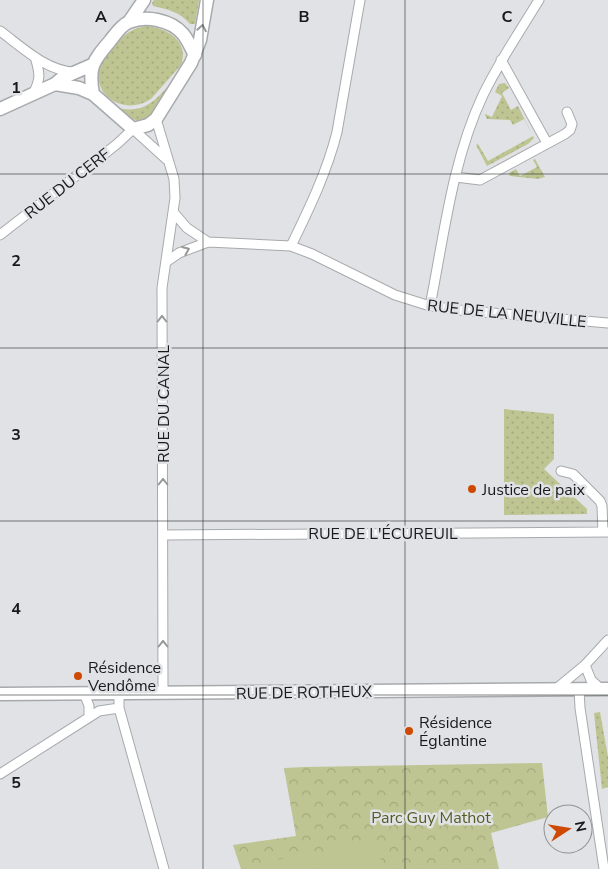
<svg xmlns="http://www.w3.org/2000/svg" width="608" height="869" viewBox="0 0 608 869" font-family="'Nunito Sans',sans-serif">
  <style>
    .grass { fill: url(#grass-dots) }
    .forest { fill: url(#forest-crowns) }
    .pitch { fill: #bec592 }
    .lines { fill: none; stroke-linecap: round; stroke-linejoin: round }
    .street-casing { stroke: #a7aaad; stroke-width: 11 }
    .secondary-casing { stroke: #a7aaad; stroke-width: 15 }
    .street { stroke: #fff; stroke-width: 9 }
    .secondary { stroke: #fff; stroke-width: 12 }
    .oneway { stroke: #979898 }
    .grid { fill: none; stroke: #18191a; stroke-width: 1; stroke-opacity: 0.55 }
    .poi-dot { fill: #ce4903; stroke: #e0e2e6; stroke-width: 2 }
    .labels { text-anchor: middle; stroke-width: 5; stroke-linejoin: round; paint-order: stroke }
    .street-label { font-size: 16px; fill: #18191a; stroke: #e0e2e6 }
    .poi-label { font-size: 16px; fill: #18191a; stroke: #e0e2e6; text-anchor: start }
    .park-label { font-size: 16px; fill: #555b22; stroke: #e0e2e6 }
    .grid-label { font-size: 16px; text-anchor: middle; font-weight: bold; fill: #18191a; stroke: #e0e2e6; stroke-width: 5; stroke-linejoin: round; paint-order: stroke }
  </style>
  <defs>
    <pattern id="grass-dots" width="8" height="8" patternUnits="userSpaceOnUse" patternTransform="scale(1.25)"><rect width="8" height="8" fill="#bec592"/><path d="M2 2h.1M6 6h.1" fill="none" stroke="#a3a97d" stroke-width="1.8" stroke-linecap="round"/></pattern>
    <pattern id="forest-crowns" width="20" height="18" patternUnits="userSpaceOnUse" patternTransform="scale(1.25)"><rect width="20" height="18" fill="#bec592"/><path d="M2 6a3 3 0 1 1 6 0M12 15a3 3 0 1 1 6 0" fill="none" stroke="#a3a97d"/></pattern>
  </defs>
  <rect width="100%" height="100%" fill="#e0e2e6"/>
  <path class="grass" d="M154,0H199L195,24H190C180,12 167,9 153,6L152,3Z
    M145,26C166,27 190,41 181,65L151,99C122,118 87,92 102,62C105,56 109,51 114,46C123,35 131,29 145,26Z
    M173,81C165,95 152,130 130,118C125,116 121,111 117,108C146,114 155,100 173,81Z
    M505,83L509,88L502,93L511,110L518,106L534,138L528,144L487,166L476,145L478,144L488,161L533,136L524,119L513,125L510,120L487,119L485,115V114L492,117L502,96L495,92L499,84Z
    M535,159L545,177L538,179L510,176L509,173L516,169L520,176L537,167L533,160Z
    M504,409L554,414V459L544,469L587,509V514L504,515Z
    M600,712L608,757V787L602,789L594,713Z"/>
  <path class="forest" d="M542,763L548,817L491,833L499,869H241L233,845L296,836L284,768L305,767Z"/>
  <path class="pitch" d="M378,841L382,867L366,869H328L325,848Z
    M315,854L317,869H270L269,861Z"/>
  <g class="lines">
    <defs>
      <path id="street" d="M0,31C22,47 45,70 73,72
        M501,60L547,143
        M33,94C41,79 40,73 35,57
        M156,119L174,179L175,198L162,288L163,693
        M456,177L480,180L565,134L570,130L572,124L567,112
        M174,213L187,228L208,242
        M0,235L117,144L133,129L166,159
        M291,246C309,209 327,172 337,132L360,0
        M166,262L179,253L208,242L291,246L312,254L395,295L430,306L459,310L608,323
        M430,306C444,236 452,161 483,95C499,62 520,31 539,0
        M561,471L573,474L600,501L602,506L603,532
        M163,535L608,532
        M585,665L591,680L601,689
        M556,689L585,665L608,640
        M579,689L580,708L604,869
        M84,693L89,706V717
        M119,693V708L164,869
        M0,774L99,711L119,708"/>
      <path id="secondary" d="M129,22L144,0
        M55,84L79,88L93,94L133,129L148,125L156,119L191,63L200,40L207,0
        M93,94C88,67 93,61 110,41C115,35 121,25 129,22C146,15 171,20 183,34C188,40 191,48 195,55
        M0,109L55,84L62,78L92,65
        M0,694L608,689"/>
    </defs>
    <use href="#street" class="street-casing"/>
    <use href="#secondary" class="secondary-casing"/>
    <use href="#street" class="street"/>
    <use href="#secondary" class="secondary"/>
  </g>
  <defs><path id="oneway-chevron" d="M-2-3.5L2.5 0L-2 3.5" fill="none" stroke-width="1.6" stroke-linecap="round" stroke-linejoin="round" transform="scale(1.25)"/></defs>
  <g class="oneway">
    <use href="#oneway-chevron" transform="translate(202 28) rotate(-80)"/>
    <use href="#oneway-chevron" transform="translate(186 250) rotate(-23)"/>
    <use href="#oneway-chevron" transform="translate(162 319) rotate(-90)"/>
    <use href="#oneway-chevron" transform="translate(163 482) rotate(-90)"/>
    <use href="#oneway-chevron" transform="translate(163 644) rotate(-90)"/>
  </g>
  <path class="grid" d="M203,0V869M405,0V869M0,174H608M0,348H608M0,521H608M0,695H608"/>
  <g class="poi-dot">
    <circle cx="472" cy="489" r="5"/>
    <circle cx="78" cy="676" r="5"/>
    <circle cx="409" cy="731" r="5"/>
  </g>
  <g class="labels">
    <g class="street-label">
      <text transform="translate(67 183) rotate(-38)" y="6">RUE DU CERF</text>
      <text transform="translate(507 313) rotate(6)" y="6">RUE DE LA NEUVILLE</text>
      <text transform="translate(163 404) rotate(-90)" y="6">RUE DU CANAL</text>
      <text x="383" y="539">RUE DE L'ÉCUREUIL</text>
      <text transform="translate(304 692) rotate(-1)" y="6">RUE DE ROTHEUX</text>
    </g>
    <g class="poi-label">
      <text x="482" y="495">Justice de paix</text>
      <text x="88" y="673">Résidence<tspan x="88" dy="18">Vendôme</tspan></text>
      <text x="419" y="728">Résidence<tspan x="419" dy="18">Églantine</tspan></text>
    </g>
    <g class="park-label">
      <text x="431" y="823">Parc Guy Mathot</text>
    </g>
  </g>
  <g class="grid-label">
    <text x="101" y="22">A</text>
    <text x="304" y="22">B</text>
    <text x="507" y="22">C</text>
    <text x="16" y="93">1</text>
    <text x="16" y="266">2</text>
    <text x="16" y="440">3</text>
    <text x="16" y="614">4</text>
    <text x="16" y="788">5</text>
  </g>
  <g transform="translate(568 829) rotate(78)"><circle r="24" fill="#e0e2e6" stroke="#909294"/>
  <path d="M0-4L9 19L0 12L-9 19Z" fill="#ce4903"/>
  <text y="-8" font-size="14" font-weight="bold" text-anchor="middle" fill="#18191a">N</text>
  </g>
</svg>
